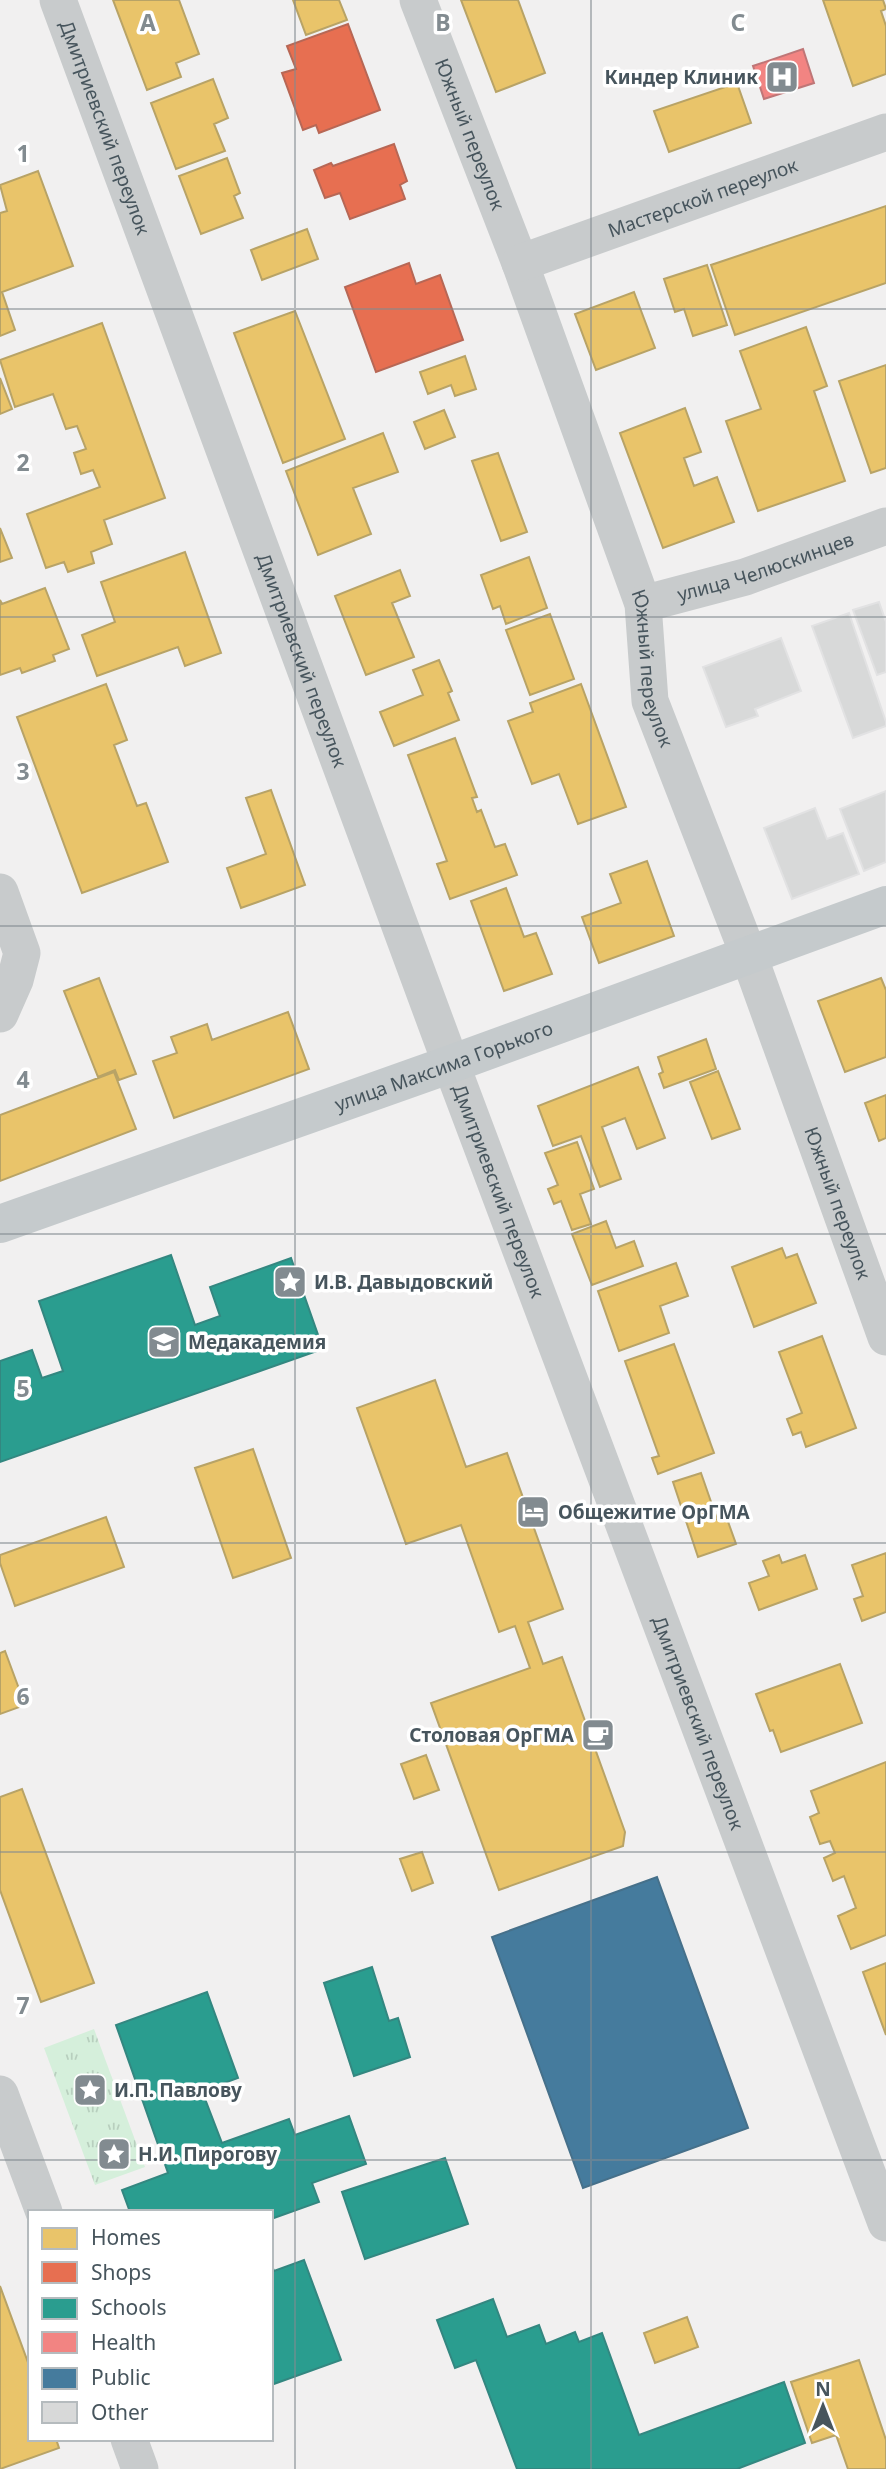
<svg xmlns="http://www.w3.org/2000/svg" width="886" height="2469" viewBox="0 0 886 2469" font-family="'Noto Sans',sans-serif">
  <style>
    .grass { fill: url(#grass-tufts) }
    .homes { fill: #e9c46a; stroke: #b8a366; stroke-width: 2 }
    .shops { fill: #e76f51; stroke: #b76755; stroke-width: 2 }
    .schools { fill: #2a9d8f; stroke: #338780; stroke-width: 2 }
    .health { fill: #f28482; stroke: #bf7677; stroke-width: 2 }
    .public { fill: #457b9d; stroke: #46708a; stroke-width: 2 }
    .building { fill: #d8d9d9; stroke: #e2e2e3; stroke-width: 2 }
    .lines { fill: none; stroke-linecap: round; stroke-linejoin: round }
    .minor { stroke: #c8cbcc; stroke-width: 37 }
    .major { stroke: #c5cacc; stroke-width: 38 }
    .grid { fill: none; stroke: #828b90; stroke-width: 2; stroke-opacity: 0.55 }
    .labels { text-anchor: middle; stroke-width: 7; stroke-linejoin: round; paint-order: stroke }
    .poi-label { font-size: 19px; font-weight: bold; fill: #47555d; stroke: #fff; text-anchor: start }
    .street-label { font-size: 19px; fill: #47555d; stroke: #fff }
    .grid-label { font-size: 23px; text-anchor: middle; font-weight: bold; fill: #828b90; stroke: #fff; stroke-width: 7; stroke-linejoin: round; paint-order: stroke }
  </style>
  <defs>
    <pattern id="grass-tufts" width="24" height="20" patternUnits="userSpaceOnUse" patternTransform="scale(1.75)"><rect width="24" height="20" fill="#d5efdb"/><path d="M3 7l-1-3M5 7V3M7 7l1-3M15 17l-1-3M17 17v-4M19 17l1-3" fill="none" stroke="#b8cfbe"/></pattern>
  </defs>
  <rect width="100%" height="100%" fill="#f1f0f0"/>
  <path class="grass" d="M94,2029L145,2167L95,2185L44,2048Z"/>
  <path class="homes" d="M113,0H179L199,54L176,63L181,77L147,90Z
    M293,0H339L347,20L306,35Z
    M461,0H518L545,73L496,92Z
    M823,0H883L886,9L881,11L886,26V74L853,86Z
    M213,79L228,118L214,124L225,151L176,169L151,103Z
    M737,83L751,123L669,152L654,111Z
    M227,158L240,193L234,196L243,218L201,234L179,176Z
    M38,171L73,266L2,292L15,330L0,336V213L7,211L0,185Z
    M886,206V283L735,335L711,265Z
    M307,229L318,259L262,280L251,250Z
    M707,265L727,325L693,336L684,309L675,312L664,279Z
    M634,292L655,348L596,370L575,314Z
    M295,311L345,439L283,463L234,333Z
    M102,323L165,498L104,520L112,544L91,552L94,563L68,572L64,562L46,568L27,514L100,487L93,470L81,474L74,453L86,449L77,426L66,429L53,394L15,407L0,360Z
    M806,327L827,386L814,391L845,481L758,511L726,421L761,409L740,351Z
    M465,356L476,389L455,396L451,385L428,394L420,372Z
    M886,365V468L871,473L839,381Z
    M0,378L12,409L0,414Z
    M685,408L701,452L684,458L694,486L717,477L734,522L663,548L620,433Z
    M444,410L455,437L425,449L414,422Z
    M383,433L398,472L353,488L371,534L318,555L286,471Z
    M498,453L527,532L501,541L472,461Z
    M0,528L12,558L0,562Z
    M185,552L221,653L185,666L178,647L97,676L82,635L115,622L101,582Z
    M529,557L547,608L506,624L500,606L493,609L481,575Z
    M400,570L410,596L392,603L414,657L366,675L335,596Z
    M45,588L69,649L53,655L55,661L22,673L20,668L0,675V600L2,604Z
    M550,614L574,679L530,695L506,630Z
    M439,660L452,691L448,693L459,720L394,746L380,712L423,695L413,670Z
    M106,684L127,740L114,745L137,806L146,803L168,862L82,893L17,717Z
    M581,684L626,807L578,824L559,774L532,784L508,721L533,712L530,703Z
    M455,738L477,797L472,798L477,812L481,810L495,847L505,844L517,875L450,899L437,864L447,861L408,755Z
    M271,790L305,885L241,908L227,868L266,854L246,798Z
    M647,861L674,936L599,963L582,917L621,903L610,874Z
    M506,888L524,937L536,933L552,974L504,991L471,901Z
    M99,978L136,1074L119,1080L115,1070L98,1077L64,991Z
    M881,978L886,990V1057L845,1072L818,1001Z
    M288,1012L309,1069L174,1118L153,1061L177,1053L171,1037L207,1024L212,1040Z
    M706,1039L716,1069L664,1088L659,1074L663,1072L658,1057Z
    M638,1067L665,1138L637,1149L625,1118L602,1127L621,1179L600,1187L581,1136L553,1146L538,1106Z
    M718,1071L740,1129L712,1139L690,1082Z
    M114,1072L136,1129L0,1181V1115Z
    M886,1095V1138L879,1141L865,1103Z
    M577,1142L594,1189L580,1194L591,1224L572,1230L561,1201L554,1204L548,1189L558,1185L545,1153Z
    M606,1221L616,1248L634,1241L643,1266L592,1285L572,1234Z
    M782,1248L786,1258L797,1254L816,1303L754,1327L732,1267Z
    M676,1263L688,1296L660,1306L669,1333L619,1351L598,1291Z
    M822,1336L856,1428L806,1447L801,1432L793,1435L787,1419L802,1413L779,1352Z
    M674,1344L714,1453L658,1474L652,1458L659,1456L625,1361Z
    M435,1380L466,1467L507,1453L563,1609L528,1622L543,1664L562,1657L625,1832L623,1846L499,1890L431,1703L530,1668L515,1626L499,1632L461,1525L406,1544L357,1408Z
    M253,1449L291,1558L233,1578L195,1468Z
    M701,1473L717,1519L726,1516L736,1544L698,1557L673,1482Z
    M106,1517L124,1567L15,1606L0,1563V1555Z
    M886,1553V1612L862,1621L854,1599L863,1596L852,1565Z
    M779,1555L782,1563L805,1555L817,1589L759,1610L749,1583L769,1576L763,1561Z
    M5,1651L25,1705L0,1714V1653Z
    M840,1664L862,1723L781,1752L773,1730L770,1731L756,1694Z
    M426,1755L439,1790L414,1799L401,1764Z
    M886,1762V1935L851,1949L838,1916L856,1908L844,1876L833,1881L824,1858L835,1853L830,1841L820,1844L810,1817L819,1813L811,1791Z
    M22,1789L94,1983L41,2002L0,1890V1797Z
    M422,1852L433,1883L412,1891L400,1859Z
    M886,1963V2035L863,1972Z
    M0,2286L30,2368V2439H56L59,2448L0,2469Z
    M687,2317L698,2347L655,2363L644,2333Z
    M859,2360L886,2440V2469H848L836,2435L812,2443L791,2382Z"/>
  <path class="shops" d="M348,24L380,110L319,133L316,125L303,130L282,73L296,69L287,46Z
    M394,144L407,181L400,185L405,199L350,219L340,193L325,198L314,170L331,163L333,166Z
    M409,263L416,284L440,275L463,340L376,372L345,287Z"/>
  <path class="schools" d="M171,1255L195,1325L220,1316L210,1287L291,1258L323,1349L0,1462V1361L32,1350L42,1378L63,1371L39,1301Z
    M372,1967L389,2021L398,2018L410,2057L354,2076L324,1983Z
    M207,1992L238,2078L202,2091L222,2143L289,2119L295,2135L349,2116L366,2164L312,2183L319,2202L271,2219V2212H130L122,2190L168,2173L116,2025Z
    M445,2158L468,2224L365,2259L342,2192Z
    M304,2260L341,2360L271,2385V2263L274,2271Z
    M493,2299L507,2337L539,2325L546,2344L575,2332L579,2342L602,2333L639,2435L784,2382L805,2443L737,2469H517L476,2360L455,2368L437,2320Z"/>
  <path class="health" d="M803,49L814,83L764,99L753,66Z"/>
  <path class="public" d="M657,1877L748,2128L583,2188L492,1937Z"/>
  <path class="building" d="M879,602L886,622V672L877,675L853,610Z
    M849,613L886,722V726L853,738L812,626Z
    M781,638L801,691L755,709L758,716L726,727L703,667Z
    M886,791V862L864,871L840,809Z
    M815,808L827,839L843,833L859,874L792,899L764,828Z"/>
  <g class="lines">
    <g class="minor">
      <path id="s1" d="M58,0L451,1064L886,2223"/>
      <path id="s2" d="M418,0L520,263L643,604L650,701L749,956L886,1337"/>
      <path id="s3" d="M520,263L886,132"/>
      <path id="s4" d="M643,604L745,577L886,526"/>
      <path d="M0,892L22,953L15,980L0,1014"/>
      <path d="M0,2094L44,2212"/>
      <path d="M129,2439L140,2469"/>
    </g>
    <path class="major" id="s5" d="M0,1224L451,1064L886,905"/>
  </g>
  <path class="grid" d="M295,0V2469M591,0V2469M0,309H886M0,617H886M0,926H886M0,1234H886M0,1543H886M0,1852H886M0,2160H886"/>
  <defs>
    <symbol id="hospital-square" viewBox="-11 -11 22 22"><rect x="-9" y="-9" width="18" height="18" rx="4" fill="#828b90" stroke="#fff"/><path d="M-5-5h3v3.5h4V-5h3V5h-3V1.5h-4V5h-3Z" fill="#fff"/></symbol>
    <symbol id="sight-square" viewBox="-11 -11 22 22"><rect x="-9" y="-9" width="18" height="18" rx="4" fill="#828b90" stroke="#fff"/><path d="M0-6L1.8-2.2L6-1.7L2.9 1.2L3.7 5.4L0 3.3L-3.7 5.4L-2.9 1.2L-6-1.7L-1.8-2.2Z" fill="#fff"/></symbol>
    <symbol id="university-square" viewBox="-11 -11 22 22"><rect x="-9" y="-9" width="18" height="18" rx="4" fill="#828b90" stroke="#fff"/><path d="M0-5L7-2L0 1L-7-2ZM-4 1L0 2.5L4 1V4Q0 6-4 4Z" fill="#fff"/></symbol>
    <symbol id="hotel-square" viewBox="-11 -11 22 22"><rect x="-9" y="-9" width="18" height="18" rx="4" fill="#828b90" stroke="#fff"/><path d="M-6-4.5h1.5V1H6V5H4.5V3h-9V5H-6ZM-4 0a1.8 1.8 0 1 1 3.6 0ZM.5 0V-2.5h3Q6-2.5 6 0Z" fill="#fff"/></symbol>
    <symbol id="cafe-square" viewBox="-11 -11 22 22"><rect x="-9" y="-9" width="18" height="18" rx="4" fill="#828b90" stroke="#fff"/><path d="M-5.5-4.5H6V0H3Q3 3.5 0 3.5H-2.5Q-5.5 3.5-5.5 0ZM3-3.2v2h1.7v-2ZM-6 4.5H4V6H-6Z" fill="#fff"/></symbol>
  </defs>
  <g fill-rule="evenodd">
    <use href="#hospital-square" x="763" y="58" width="38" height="38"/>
    <use href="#sight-square" x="271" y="1263" width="38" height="38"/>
    <use href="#university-square" x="145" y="1323" width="38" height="38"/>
    <use href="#hotel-square" x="514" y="1493" width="38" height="38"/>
    <use href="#cafe-square" x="579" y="1716" width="38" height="38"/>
    <use href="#sight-square" x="71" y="2071" width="38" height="38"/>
    <use href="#sight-square" x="95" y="2135" width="38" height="38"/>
  </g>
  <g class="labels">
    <g class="poi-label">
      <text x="758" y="84" text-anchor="end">Киндер Клиник</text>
      <text x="314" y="1289">И.В. Давыдовский</text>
      <text x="188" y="1349">Медакадемия</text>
      <text x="558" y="1519">Общежитие ОрГМА</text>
      <text x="574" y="1742" text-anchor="end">Столовая ОрГМА</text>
      <text x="114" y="2097">И.П. Павлову</text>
      <text x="138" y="2161">Н.И. Пирогову</text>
    </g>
    <g class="street-label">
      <text dy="7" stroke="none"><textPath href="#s1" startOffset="136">Дмитриевский переулок</textPath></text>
      <text dy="7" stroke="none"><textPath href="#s2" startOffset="144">Южный переулок</textPath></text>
      <text dy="7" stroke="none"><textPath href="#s3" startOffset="194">Мастерской переулок</textPath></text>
      <text dy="7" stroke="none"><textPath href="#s4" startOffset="128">улица Челюскинцев</textPath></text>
      <text dy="7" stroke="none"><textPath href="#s1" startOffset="704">Дмитриевский переулок</textPath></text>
      <text dy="7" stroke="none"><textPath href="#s2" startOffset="710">Южный переулок</textPath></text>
      <text dy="7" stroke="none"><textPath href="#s5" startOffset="471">улица Максима Горького</textPath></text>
      <text dy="7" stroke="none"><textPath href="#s1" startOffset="1270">Дмитриевский переулок</textPath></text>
      <text dy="7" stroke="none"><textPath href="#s2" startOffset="1278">Южный переулок</textPath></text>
      <text dy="7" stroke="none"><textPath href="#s1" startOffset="1838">Дмитриевский переулок</textPath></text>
    </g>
  </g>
  <g class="grid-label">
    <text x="148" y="31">A</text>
    <text x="443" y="31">B</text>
    <text x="738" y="31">C</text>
    <text x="23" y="162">1</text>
    <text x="23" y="471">2</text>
    <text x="23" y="780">3</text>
    <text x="23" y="1088">4</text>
    <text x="23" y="1397">5</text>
    <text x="23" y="1705">6</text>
    <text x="23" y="2014">7</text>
  </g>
  <rect x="28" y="2210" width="245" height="231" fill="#ffffff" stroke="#b5bbbe" stroke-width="2"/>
  <rect x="42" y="2228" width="35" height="21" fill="#e9c46a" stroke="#b5bbbe" stroke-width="2"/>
  <text x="91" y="2245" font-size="21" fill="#47555d">Homes</text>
  <rect x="42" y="2262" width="35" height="21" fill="#e76f51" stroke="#b5bbbe" stroke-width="2"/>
  <text x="91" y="2280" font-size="21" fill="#47555d">Shops</text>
  <rect x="42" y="2298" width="35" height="21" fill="#2a9d8f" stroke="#b5bbbe" stroke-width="2"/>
  <text x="91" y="2315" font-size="21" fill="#47555d">Schools</text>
  <rect x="42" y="2332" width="35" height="21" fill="#f28482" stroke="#b5bbbe" stroke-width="2"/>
  <text x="91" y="2350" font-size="21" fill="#47555d">Health</text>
  <rect x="42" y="2368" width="35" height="21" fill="#457b9d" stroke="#b5bbbe" stroke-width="2"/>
  <text x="91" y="2385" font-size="21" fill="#47555d">Public</text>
  <rect x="42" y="2402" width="35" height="21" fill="#d8d9d9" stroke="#b5bbbe" stroke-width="2"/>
  <text x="91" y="2420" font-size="21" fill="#47555d">Other</text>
  <g transform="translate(823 2406)" stroke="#ffffff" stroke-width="5" paint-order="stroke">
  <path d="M0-5L12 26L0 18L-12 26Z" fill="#47555d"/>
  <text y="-10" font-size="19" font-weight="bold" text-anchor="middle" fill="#47555d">N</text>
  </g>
</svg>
